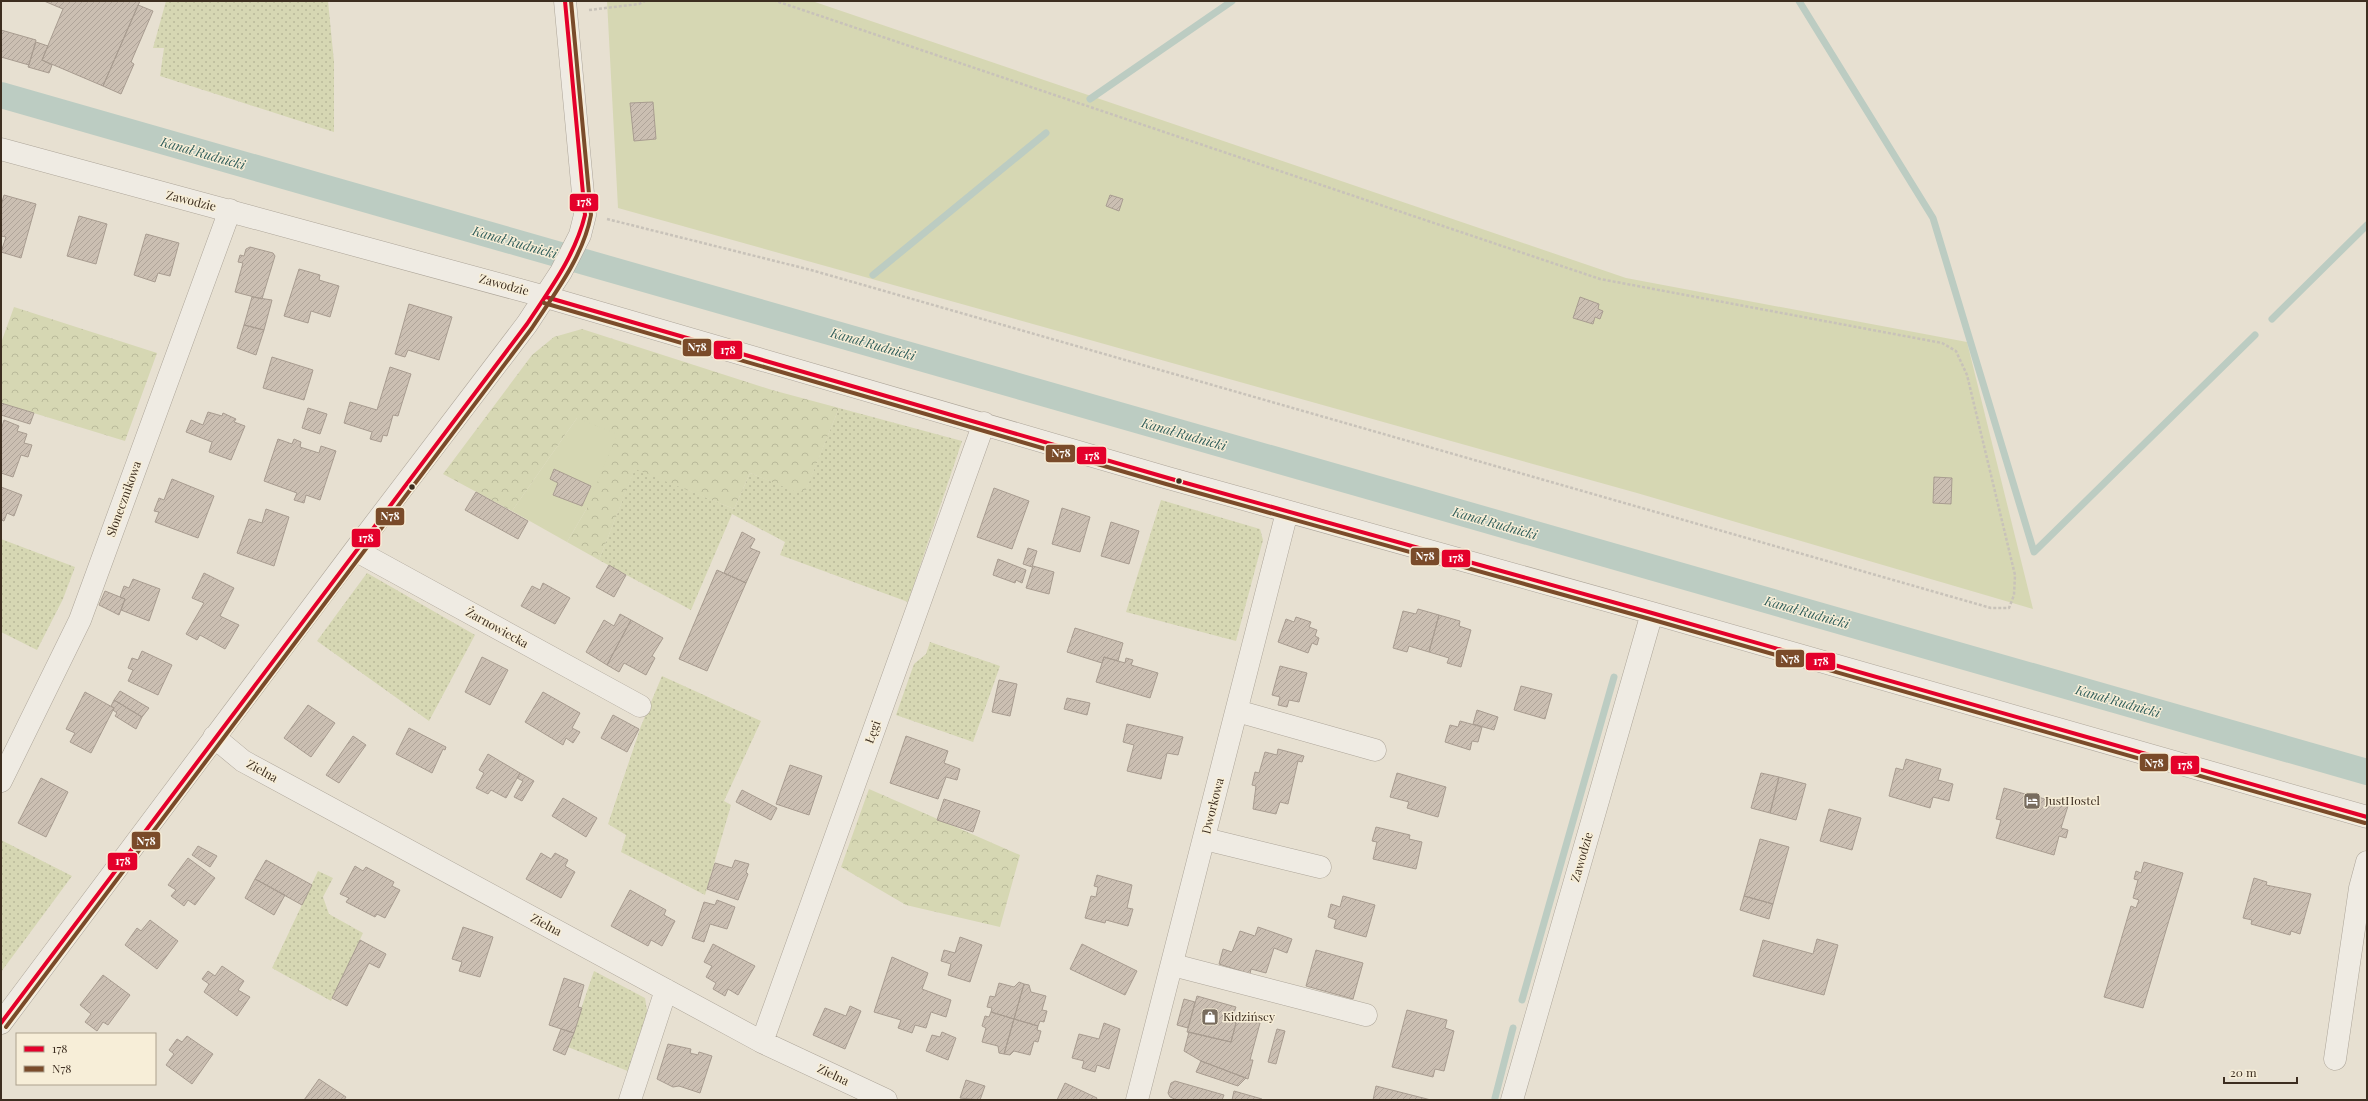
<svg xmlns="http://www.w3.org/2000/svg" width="2368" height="1101" viewBox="0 0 2368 1101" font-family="'Playfair Display',serif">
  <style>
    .grass { fill: url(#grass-dots) }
    .forest { fill: url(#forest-crowns) }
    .garden { fill: #d6d7b3 }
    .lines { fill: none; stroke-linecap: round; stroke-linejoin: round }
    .stream { stroke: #bcccc2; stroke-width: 7 }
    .canal { stroke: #bcccc2; stroke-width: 26 }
    .building { fill: url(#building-hatch); stroke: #a89c90 }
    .minor-casing { stroke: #ada599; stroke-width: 23 }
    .path { stroke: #c8c2b9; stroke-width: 2.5; stroke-dasharray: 3 2; stroke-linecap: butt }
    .minor { stroke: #efebe3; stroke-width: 22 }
    .bus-1-casing { stroke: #f7eed8; stroke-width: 7 }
    .bus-2-casing { stroke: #f7eed8; stroke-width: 7 }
    .bus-1 { stroke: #e4002b; stroke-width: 4 }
    .bus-2 { stroke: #7a4b2a; stroke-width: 4 }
    .bus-dot { fill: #3d2e20; stroke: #f7eed8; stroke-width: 1.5 }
    .labels { text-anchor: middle; stroke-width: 3; stroke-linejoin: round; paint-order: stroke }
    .street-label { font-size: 12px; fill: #3d2e20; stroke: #f7eed8 }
    .poi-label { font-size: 12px; fill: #3d2e20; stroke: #f7eed8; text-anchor: start }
    .water-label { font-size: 13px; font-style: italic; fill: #2f5d5a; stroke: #f7eed8 }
    .line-badge { stroke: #f7eed8; stroke-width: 1.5 }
    .badge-label { font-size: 11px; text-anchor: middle; font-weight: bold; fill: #fff }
  </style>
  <defs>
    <pattern id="grass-dots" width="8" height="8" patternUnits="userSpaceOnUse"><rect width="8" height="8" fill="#d6d7b3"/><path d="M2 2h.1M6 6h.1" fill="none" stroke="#b9b99a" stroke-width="1.8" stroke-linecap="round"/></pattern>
    <pattern id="forest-crowns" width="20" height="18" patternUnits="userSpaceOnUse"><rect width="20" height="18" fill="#d6d7b3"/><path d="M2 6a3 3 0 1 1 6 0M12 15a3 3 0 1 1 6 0" fill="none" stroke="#b9b99a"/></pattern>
    <pattern id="building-hatch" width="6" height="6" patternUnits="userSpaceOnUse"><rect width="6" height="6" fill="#cbbfb2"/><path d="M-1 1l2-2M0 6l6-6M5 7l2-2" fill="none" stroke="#afa499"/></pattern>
  </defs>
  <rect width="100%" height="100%" fill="#e7e0d1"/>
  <path class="grass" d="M166,1H328L334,62V132L160,76L164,48H153Z
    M839,408L962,441L908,602L780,555L785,542L732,514L691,610L599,560L635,468L734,509L750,473L804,494Z
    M1161,500L1260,529L1263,540L1236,641L1126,612Z
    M1,539L75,567L63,599L37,650L1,632Z
    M367,573L475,635L429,721L317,641Z
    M930,642L1000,666L973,742L896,715L914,664L926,654Z
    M662,676L761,721L724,801L731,805L705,895L621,852L626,835L608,824L641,726Z
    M1,840L72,876L1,972Z
    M318,871L333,878L323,897L329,914L363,933L331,1001L272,968Z
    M594,971L645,998L648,1017L630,1072L568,1047Z"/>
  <path class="forest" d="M14,307L157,353L125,441L1,403V343Z
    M582,329L772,390L839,408L804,495L750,473L734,509L635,469L599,560L567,542L587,508L577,418L512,511L443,474L532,355L554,337Z
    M869,789L1020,855L1000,927L906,905L841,867Z"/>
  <path class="garden" d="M607,1H812L1626,278L1967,342L2033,609L1637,493L618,208Z
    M577,418L617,434L587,508L567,542L512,511Z"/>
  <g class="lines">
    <path class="stream" d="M1799,1L1933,218L2034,552L2255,335
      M1090,99L1232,1
      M873,275L1046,133
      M2272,319L2367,225
      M1522,1000L1614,677
      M1495,1098L1513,1028"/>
    <path class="canal" d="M1,95L2367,772"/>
  </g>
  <path class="building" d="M44,1H140L103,86L42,60L63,9Z
    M138,5L153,11L131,62L134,64L121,94L103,86Z
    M1,30L36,40L29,65L1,57Z
    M36,42L48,46L42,60L52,65L49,73L28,67Z
    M653,102L656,139L634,141L630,103Z
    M4,195L36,204L21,258L1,252L6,237L1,236V206Z
    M1110,195L1123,199L1119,211L1106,206Z
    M79,216L107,224L96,264L67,256Z
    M146,234L179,243L170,276L158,273L155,282L134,275Z
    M250,247L273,253L275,256L262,299L235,292L243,263L238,262L240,255L244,256L246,249Z
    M299,269L320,275L319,280L339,286L330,317L311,311L308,323L284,316Z
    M252,297L272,300L264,330L244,325Z
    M1580,297L1599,304L1598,309L1603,311L1600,319L1595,317L1593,324L1573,318Z
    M409,304L452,317L439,360L408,350L405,357L395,354Z
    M244,325L264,330L256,355L237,348Z
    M272,357L313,370L304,400L263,388Z
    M390,367L411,374L398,416L393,415L387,436L383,435L381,442L370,439L372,432L344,423L350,402L377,410Z
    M1,403L34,413L30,424L1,415Z
    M308,408L327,414L320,434L302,428Z
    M208,412L222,416L223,413L236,419L234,422L245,426L231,460L209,452L212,442L186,432L191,420L203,425Z
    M4,420L19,426L17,431L27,434L24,443L32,445L28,457L21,455L13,477L1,473V430Z
    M278,439L292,444L294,439L301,442L300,447L319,453L321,446L336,451L320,500L306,495L304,503L294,500L297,493L264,481Z
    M554,469L591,486L582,506L553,495L558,483L550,479Z
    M1934,477L1952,478L1951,504L1933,503Z
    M172,479L214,496L198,538L155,522L159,512L154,511L159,498L164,500Z
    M1,487L22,495L14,516L7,513L4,521L1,520Z
    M994,488L1029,501L1012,549L977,537Z
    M476,492L528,521L518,539L465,510Z
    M1062,508L1090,517L1080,552L1052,544Z
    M266,509L289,517L274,566L237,553L249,519L262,523Z
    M1111,522L1139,531L1129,564L1101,556Z
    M742,532L755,539L750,548L760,552L746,583L724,573Z
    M1028,548L1037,551L1032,567L1023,564Z
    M998,559L1026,570L1022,583L1016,580L1015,583L993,575Z
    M609,565L626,575L614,597L596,587Z
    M1033,566L1054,572L1049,594L1026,588Z
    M717,570L746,583L707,671L679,659Z
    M204,573L234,588L220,616L239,625L225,649L200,635L197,640L186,634L204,603L192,598Z
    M133,579L160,589L149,621L121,610L125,599L120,597L124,586L129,588Z
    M543,583L570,598L555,624L521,606L532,586L540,590Z
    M105,591L125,599L119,615L99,605Z
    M1418,609L1439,615L1429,652L1409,646L1407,652L1393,648L1403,611L1416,614Z
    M620,614L631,620L607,665L586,652L604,620L614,626Z
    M1439,615L1460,621L1459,626L1471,630L1461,667L1447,663L1449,658L1429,652Z
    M1296,617L1311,622L1309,627L1317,630L1315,636L1319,638L1317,645L1312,643L1308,653L1278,642L1286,619L1294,622Z
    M631,620L663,638L652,656L655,658L646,675L624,663L619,672L607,665Z
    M1075,628L1123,643L1118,661L1104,657L1102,663L1067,652Z
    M142,651L172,665L158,695L128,681L133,670L128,668L132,658L138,660Z
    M482,657L508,670L490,705L465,692Z
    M1104,657L1125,663L1126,658L1133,660L1131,665L1158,673L1150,698L1096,682Z
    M1280,666L1307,673L1299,702L1289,700L1287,707L1278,705L1280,697L1272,695Z
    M999,680L1017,684L1010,716L992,712Z
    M1521,686L1552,694L1545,719L1514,710Z
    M120,691L149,708L142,717L114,700Z
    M85,692L114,708L91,753L70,742L75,733L66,729Z
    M543,692L580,713L572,728L580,732L573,743L566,738L563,745L525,722Z
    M1067,698L1090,703L1087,715L1064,709Z
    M114,700L142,717L136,729L115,716L117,713L113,710L114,708L111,706Z
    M308,705L335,723L311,757L284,738Z
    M1477,710L1498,717L1494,730L1473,724Z
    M613,715L639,729L627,752L601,738Z
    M1460,721L1482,727L1478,742L1472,741L1470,750L1445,742L1450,725L1458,727Z
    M1127,724L1183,737L1178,755L1167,753L1161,779L1127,771L1134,745L1123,742Z
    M409,728L446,747L445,750L443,749L432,773L396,754Z
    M353,736L366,745L339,783L326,775Z
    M906,736L948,751L944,763L960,769L957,780L946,777L938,799L890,783Z
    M1278,749L1304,756L1302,762L1298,761L1288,804L1280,802L1276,814L1253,809L1256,786L1252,785L1255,772L1259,773L1265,752L1277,755Z
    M488,754L520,773L506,798L491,790L488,794L476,788L484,773L479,770Z
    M1906,759L1941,769L1938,780L1953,784L1949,801L1933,797L1930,808L1889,796L1896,768L1903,770Z
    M790,765L822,776L809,815L776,804Z
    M520,773L534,781L522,801L514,797L523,781L517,778Z
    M1397,773L1446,787L1438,817L1407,808L1409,802L1390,797Z
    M1761,773L1779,777L1770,813L1751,808Z
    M1779,777L1806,784L1796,820L1770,813Z
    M41,778L68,792L46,837L18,823Z
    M2004,788L2025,794V796L2037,800L2038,797L2068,806L2061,828L2068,830L2066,838L2059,836L2054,855L1996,838L2001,820L1996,819Z
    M742,790L777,808L771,820L736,802Z
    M563,798L597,818L586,837L552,816Z
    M944,799L980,811L973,832L937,820Z
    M1829,809L1861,818L1852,850L1820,841Z
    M1376,827L1410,835L1409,839L1422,842L1416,869L1373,859L1377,842L1372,841Z
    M1760,839L1789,847L1773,904L1744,896Z
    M198,846L217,856L210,867L192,855Z
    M541,853L551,859L555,853L568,860L565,866L575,872L561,898L526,879Z
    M188,858L215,878L195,905L188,900L184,906L171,896L176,890L168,885Z
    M266,860L312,885L302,905L255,879Z
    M735,860L749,864L746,872L748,874L738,900L707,889L715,863L732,868Z
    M2144,862L2183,873L2143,1008L2104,997L2131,906L2136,908L2139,900L2133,898L2138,880L2134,879L2136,871L2141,873Z
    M355,866L363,871L366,867L394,882L392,886L400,890L385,918L377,914L375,917L346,902L349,898L340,894Z
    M1097,875L1132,885L1127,908L1133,909L1128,926L1106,920L1105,923L1085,918L1091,896L1096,897L1098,887L1094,886Z
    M2254,878L2267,882L2266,885L2311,894L2300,934L2291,931L2290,935L2251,924L2252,920L2243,918Z
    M255,879L285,895L274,915L245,898Z
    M630,890L666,910L664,915L675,921L662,946L651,940L648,946L611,926Z
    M1343,896L1375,905L1366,937L1334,928L1336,920L1328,917L1331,904L1340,907Z
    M1744,896L1773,904L1769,919L1740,910Z
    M717,900L735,907L727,929L710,924L704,942L692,938L704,902L715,905Z
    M150,920L178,941L157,969L125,945L137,928L141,931Z
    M463,927L493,937L480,977L459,971L462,962L452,959Z
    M1258,927L1292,939L1287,953L1274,948L1266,973L1251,969L1250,974L1219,964L1223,949L1232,952L1240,931L1255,936Z
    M960,937L982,945L970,982L948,975L951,964L941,961L944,950L955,953Z
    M1817,939L1838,945L1824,995L1753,976L1763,940L1813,954Z
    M360,940L386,954L379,968L369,963L347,1006L332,998Z
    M713,944L755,966L738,995L728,989L725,996L713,989L716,983L706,977L712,966L704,962Z
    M1082,944L1137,971L1125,995L1070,969Z
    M1316,950L1363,963L1353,999L1306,986Z
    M892,957L928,973L922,989L951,1000L946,1017L931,1012L926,1028L915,1025L912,1033L898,1028L901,1020L874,1012Z
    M222,966L244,981L238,990L250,997L237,1016L204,992L209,984L202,979L208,971L215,976Z
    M103,975L130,995L108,1025L103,1022L97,1031L85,1022L91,1014L80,1005Z
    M564,978L584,985L578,1007L582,1008L574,1033L549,1025Z
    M1019,982L1024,984L1014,1019L991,1012L992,1008L987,1007L990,996L995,997L999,983L1014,987Z
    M1024,984L1029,985L1031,992L1046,996L1042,1010L1047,1011L1044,1022L1040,1021L1038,1026L1014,1019Z
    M1197,996L1236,1007L1231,1021L1236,1023L1231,1042L1187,1032Z
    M1184,999L1195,1002L1188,1028L1177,1025Z
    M850,1006L861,1011L845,1049L813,1035L825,1008L846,1016Z
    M1407,1010L1447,1020L1445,1028L1454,1031L1444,1071L1435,1069L1433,1077L1392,1067Z
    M991,1012L1014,1019L1004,1054L999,1053L998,1046L982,1042L986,1028L982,1026L985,1016L989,1017Z
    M1232,1015L1260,1023L1250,1060H1253L1248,1079L1201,1061L1184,1051L1189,1032L1231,1042L1236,1023L1231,1021Z
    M1014,1019L1038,1026L1037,1030L1041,1031L1038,1042L1034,1041L1030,1055L1014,1051L1010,1055L1004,1054Z
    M1104,1023L1120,1029L1109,1069L1097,1065L1095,1072L1082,1068L1084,1061L1072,1058L1079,1034L1099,1039Z
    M561,1029L574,1033L565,1055L553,1050Z
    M1277,1029L1285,1031L1276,1064L1268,1062Z
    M942,1032L956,1038L948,1060L926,1051L932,1035L940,1037Z
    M187,1036L213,1054L192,1084L166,1065L174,1054L169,1050L177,1039L182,1042Z
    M668,1044L691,1049L690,1053L698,1055L699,1052L712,1056L700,1093L679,1086L673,1087L657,1079Z
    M1201,1061L1246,1078L1238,1086L1196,1072Z
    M319,1079L346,1097L344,1100H304Z
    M966,1080L985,1086L980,1100L960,1098Z
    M1175,1081L1224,1095L1222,1100H1177L1170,1097L1168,1093L1171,1083Z
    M1065,1083L1097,1098L1096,1100H1057Z
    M1376,1086L1431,1100H1373Z
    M1234,1091L1262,1099V1100H1232Z"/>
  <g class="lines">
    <defs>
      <path id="minor" d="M1,149L546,297L1168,478L1652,613L2367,817
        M355,550L640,706
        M1237,711L1375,750
        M214,737L243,761L762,1042L886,1100
        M1,781L80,620L230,210
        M1205,839L1320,867
        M1173,965L1366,1015
        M1,1023L355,550L527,324L561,272L580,235L585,215L565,1
        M762,1042L984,423
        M2335,1059L2360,888L2367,862
        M630,1100L666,990
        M1137,1100L1287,512
        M1512,1100L1652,613"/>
    </defs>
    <use href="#minor" class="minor-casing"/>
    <path class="path" d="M589,10L639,4L645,1
      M607,219L811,270L1991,608H2009L2014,595L2015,575L1967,375L1956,351L1942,343L1600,279L776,1"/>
    <use href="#minor" class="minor"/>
    <defs>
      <path id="bus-1" d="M546,297L1168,478L1652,613L2367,817
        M1,1023L527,324C550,289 575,256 585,215L565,1"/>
      <path id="bus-2" d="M544,303L1166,484L1650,619L2365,823
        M6,1027L532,328C555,293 583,257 591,215L571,1"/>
    </defs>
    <use href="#bus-1" class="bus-1-casing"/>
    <use href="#bus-2" class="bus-2-casing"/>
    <use href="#bus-1" class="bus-1"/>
    <use href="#bus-2" class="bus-2"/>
  </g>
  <defs>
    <symbol id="hotel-square" viewBox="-11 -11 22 22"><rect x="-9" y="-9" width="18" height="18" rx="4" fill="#786c5e" stroke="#f7eed8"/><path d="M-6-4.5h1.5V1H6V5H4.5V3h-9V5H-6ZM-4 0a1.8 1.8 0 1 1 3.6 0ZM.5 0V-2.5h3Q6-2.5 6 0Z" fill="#fff"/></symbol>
    <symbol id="shop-square" viewBox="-11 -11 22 22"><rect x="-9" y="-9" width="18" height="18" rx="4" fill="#786c5e" stroke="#f7eed8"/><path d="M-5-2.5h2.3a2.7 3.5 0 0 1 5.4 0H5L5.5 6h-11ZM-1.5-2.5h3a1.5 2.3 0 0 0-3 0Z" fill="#fff"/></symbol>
  </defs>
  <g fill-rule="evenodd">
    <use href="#hotel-square" x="2022" y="791" width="20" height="20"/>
    <use href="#shop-square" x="1200" y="1007" width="20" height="20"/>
  </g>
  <g class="bus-dot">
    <circle cx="1179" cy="481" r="3.5"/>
    <circle cx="412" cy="487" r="3.5"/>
  </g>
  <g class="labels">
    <g class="street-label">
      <text transform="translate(191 201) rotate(14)" y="4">Zawodzie</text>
      <text transform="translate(504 285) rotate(15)" y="4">Zawodzie</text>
      <text transform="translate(124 499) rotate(-70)" y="4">Słonecznikowa</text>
      <text transform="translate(497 628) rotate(29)" y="4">Żarnowiecka</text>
      <text transform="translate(873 732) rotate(-70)" y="4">Łęgi</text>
      <text transform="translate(262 771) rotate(29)" y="4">Zielna</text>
      <text transform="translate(1213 806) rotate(-76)" y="4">Dworkowa</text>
      <text transform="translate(1582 857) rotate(-74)" y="4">Zawodzie</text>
      <text transform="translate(546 925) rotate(28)" y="4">Zielna</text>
      <text transform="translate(833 1075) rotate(25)" y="4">Zielna</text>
    </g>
    <g class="poi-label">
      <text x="2045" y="805">JustHostel</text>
      <text x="1223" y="1021">Kidzińscy</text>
    </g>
    <g class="water-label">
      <text transform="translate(203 153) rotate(16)" y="5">Kanał Rudnicki</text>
      <text transform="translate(515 242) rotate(16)" y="5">Kanał Rudnicki</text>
      <text transform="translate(873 344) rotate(16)" y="5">Kanał Rudnicki</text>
      <text transform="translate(1184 434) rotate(16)" y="5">Kanał Rudnicki</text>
      <text transform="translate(1495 523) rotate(16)" y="5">Kanał Rudnicki</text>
      <text transform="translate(1807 612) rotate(16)" y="5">Kanał Rudnicki</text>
      <text transform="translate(2118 701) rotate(16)" y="5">Kanał Rudnicki</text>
    </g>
  </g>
  <g class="line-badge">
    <rect x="569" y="193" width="30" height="19" rx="4" fill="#e4002b"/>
    <rect x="682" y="338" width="30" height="19" rx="4" fill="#7a4b2a"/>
    <rect x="713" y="340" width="30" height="20" rx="4" fill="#e4002b"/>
    <rect x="1045" y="444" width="31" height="19" rx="4" fill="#7a4b2a"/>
    <rect x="1076" y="446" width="31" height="19" rx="4" fill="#e4002b"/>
    <rect x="375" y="507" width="30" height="19" rx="4" fill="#7a4b2a"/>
    <rect x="351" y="528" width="30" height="20" rx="4" fill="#e4002b"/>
    <rect x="1410" y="547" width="30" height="19" rx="4" fill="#7a4b2a"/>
    <rect x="1441" y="549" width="30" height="19" rx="4" fill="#e4002b"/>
    <rect x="1775" y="649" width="30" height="19" rx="4" fill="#7a4b2a"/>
    <rect x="1805" y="652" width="31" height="19" rx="4" fill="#e4002b"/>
    <rect x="2139" y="753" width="30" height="19" rx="4" fill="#7a4b2a"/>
    <rect x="2170" y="755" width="30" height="20" rx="4" fill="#e4002b"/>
    <rect x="131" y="831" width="30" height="19" rx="4" fill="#7a4b2a"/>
    <rect x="107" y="852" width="31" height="19" rx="4" fill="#e4002b"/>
  </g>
  <g class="badge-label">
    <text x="584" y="206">178</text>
    <text x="697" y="351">N78</text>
    <text x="728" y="354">178</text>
    <text x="1061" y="457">N78</text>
    <text x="1092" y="460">178</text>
    <text x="390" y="520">N78</text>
    <text x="366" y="542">178</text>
    <text x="1425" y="560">N78</text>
    <text x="1456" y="562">178</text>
    <text x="1790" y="663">N78</text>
    <text x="1821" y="665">178</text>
    <text x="2154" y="767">N78</text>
    <text x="2185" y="769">178</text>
    <text x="146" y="845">N78</text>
    <text x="123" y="865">178</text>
  </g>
  <rect width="2368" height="1101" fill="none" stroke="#3d2e20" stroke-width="4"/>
  <rect x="16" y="1033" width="140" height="52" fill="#f7eed8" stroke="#ada18e"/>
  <rect x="24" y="1046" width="20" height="6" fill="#e4002b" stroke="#ada18e"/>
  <text x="52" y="1053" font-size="12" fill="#3d2e20">178</text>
  <rect x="24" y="1066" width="20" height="6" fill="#7a4b2a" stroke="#ada18e"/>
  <text x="52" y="1073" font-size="12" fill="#3d2e20">N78</text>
  <path d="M2224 1077v6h73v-6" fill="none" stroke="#3d2e20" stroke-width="2"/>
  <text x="2230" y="1077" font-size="12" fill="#3d2e20" stroke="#f7eed8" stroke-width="3" paint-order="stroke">20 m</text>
</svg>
